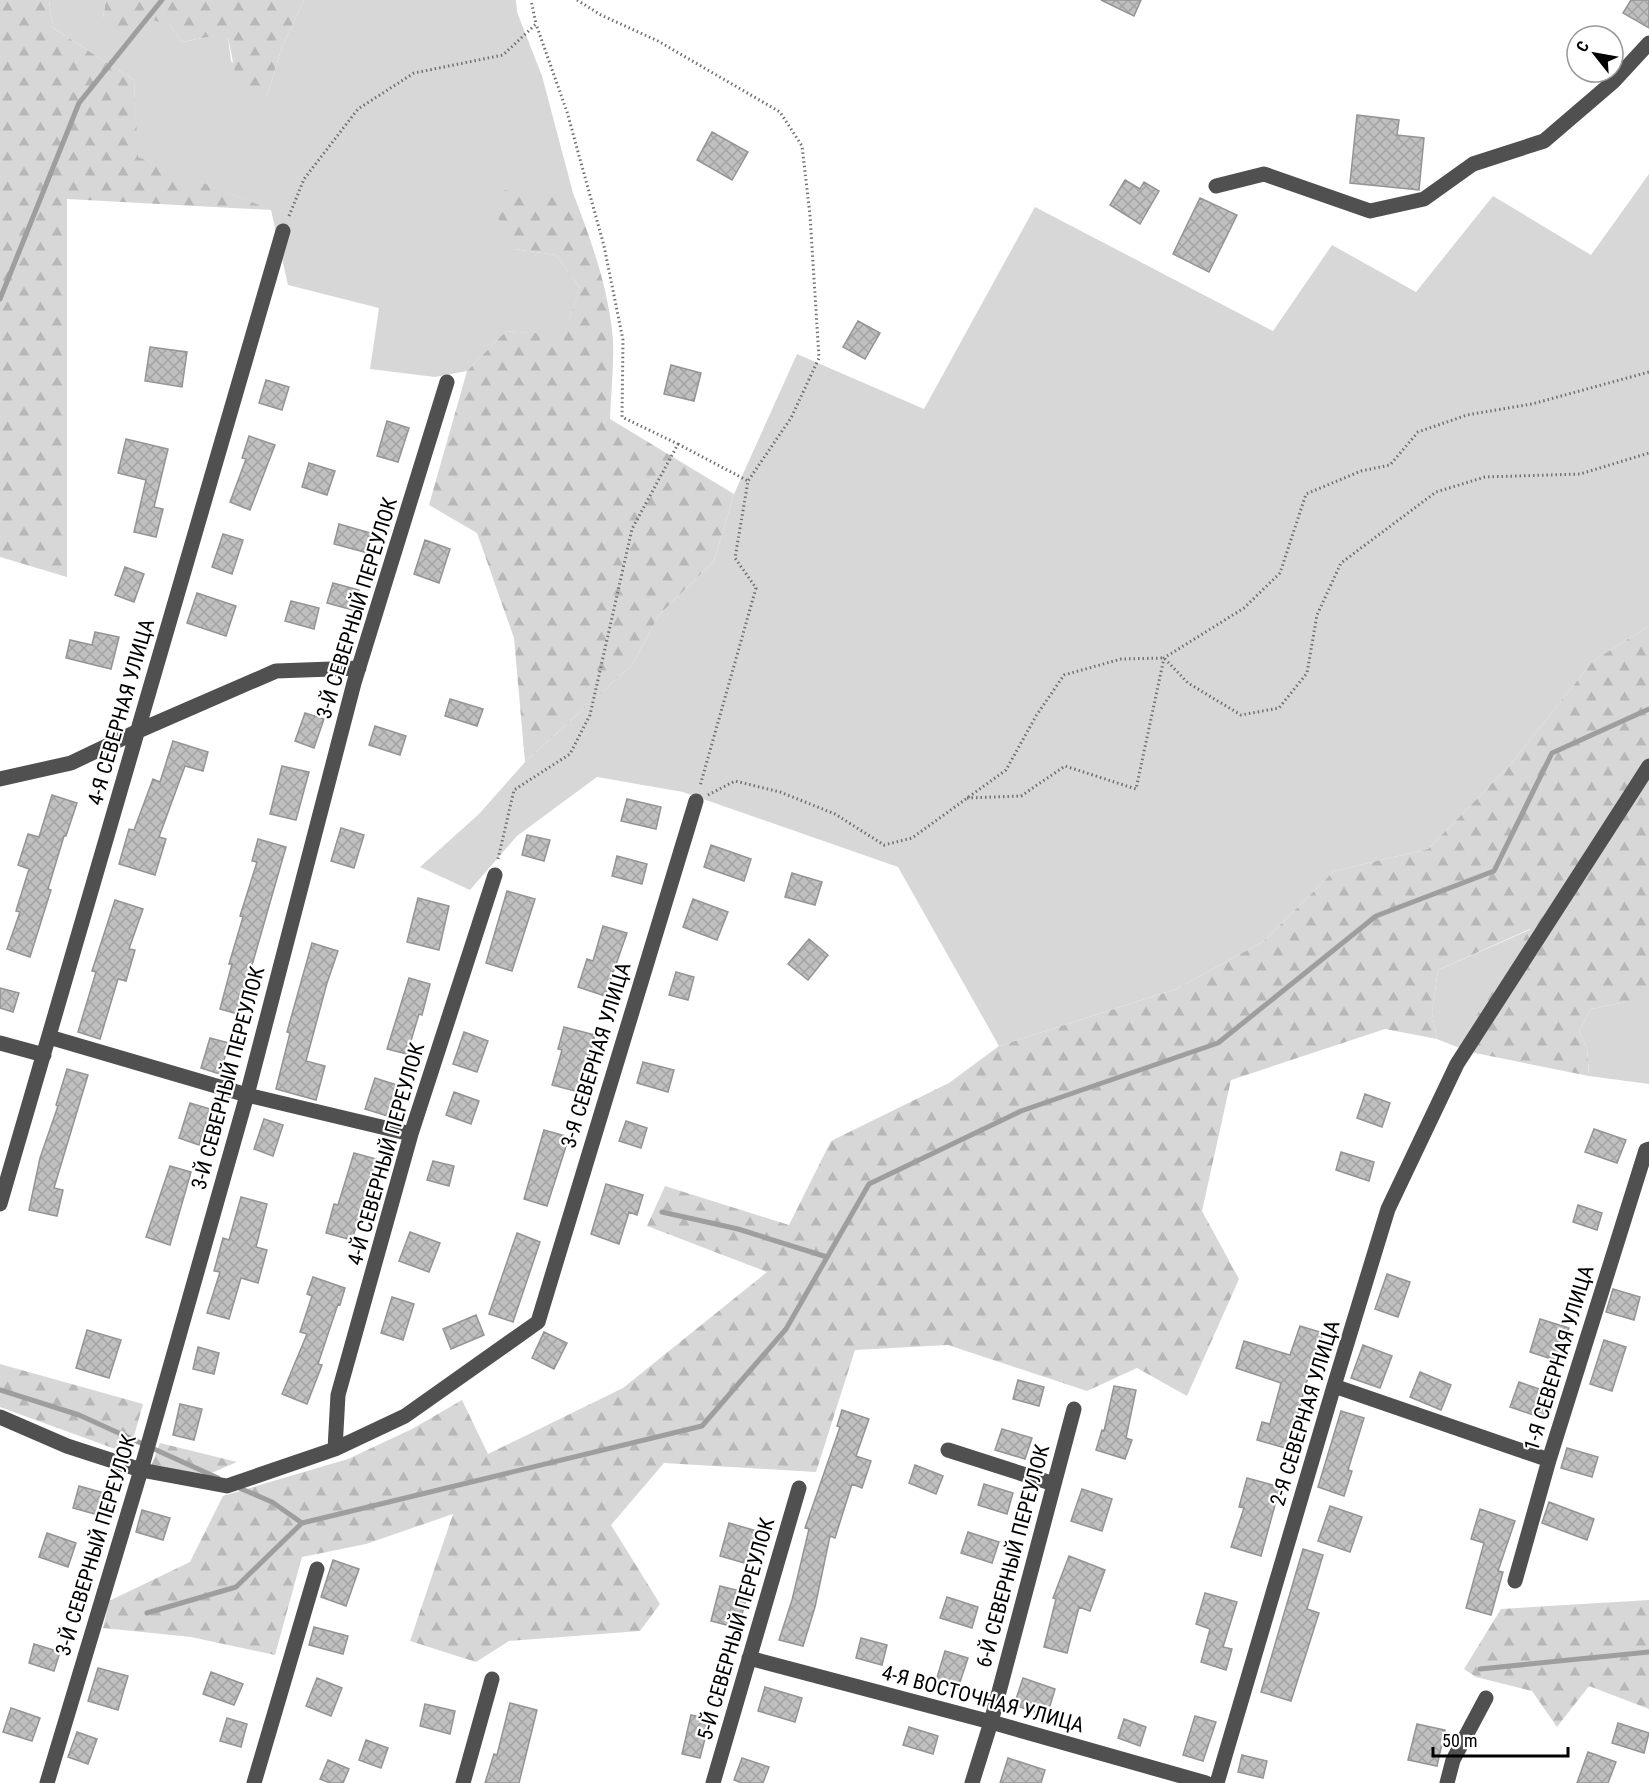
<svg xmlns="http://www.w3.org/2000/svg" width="1649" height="1783" viewBox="0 0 1649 1783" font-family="'Roboto Condensed',sans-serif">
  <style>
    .green { fill: #d7d7d7 }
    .forest { fill: url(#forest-firs) }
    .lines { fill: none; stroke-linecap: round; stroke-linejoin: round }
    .stream { stroke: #9e9e9e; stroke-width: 5 }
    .building { fill: url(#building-cross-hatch); stroke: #949494; stroke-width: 1.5 }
    .path { stroke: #727272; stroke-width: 3; stroke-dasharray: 1.5 3; stroke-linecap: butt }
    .minor { stroke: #505050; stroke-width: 15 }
    .labels { text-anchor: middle; stroke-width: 4.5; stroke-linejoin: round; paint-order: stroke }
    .street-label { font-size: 21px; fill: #000; stroke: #fff }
  </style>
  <defs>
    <pattern id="forest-firs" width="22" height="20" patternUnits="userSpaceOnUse" patternTransform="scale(1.5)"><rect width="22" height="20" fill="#d7d7d7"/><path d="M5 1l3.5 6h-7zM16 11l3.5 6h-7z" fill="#b7b7b7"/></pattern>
    <pattern id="building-cross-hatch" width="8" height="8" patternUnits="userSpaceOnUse" patternTransform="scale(1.5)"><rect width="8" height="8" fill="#c0c0c0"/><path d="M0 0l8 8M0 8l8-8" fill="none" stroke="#a3a3a3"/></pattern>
  </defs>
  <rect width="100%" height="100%" fill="#fff"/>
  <path class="green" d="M49,0H106L103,18L147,17L171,26L182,42L208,37H228L231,61L267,96L282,47L304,0H516L517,12L542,76L573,193H546L514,249L556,255L580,288L564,336L506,331L467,371L435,377L370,369L379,308L288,285L271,210L137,157L134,80L53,28Z
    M1649,174V626L1593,661L1510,765L1428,849L1334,871L1264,941L1176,989L999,1046L898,867L683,792L597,777L517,836L470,890L420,867L479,814L525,762L632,665L659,615L714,561L734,494L797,354L924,409L1035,207L1273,331L1332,245L1416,292L1493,196L1591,255Z
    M1532,929L1457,1047L1437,1039L1432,1013L1438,970Z
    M1626,1002H1649V1084L1589,1076L1587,1048L1579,1031L1591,1009Z"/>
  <path class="forest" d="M0,0H49L53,28L134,80L138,157L272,210L67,199V577L0,557Z
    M106,0H304L282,47L267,96L237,82L228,37H208L182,42L171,26L147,18L125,30L103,18Z
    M504,190L573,193C591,240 609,289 613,340C614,366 611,393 610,419L734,494L714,561L659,615L632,665L525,762L514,638L477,533L429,505L467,371L506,331L564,335L580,288L556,255L514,249L497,216Z
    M1649,626V1002H1626L1591,1009L1579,1031L1587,1048L1589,1076L1475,1053L1457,1047L1530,929L1438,970L1432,1013L1437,1039L1385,1029L1231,1080L1202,1211L1239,1279L1187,1396L1137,1368L1087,1391L948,1345L855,1350L816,1472L664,1463L611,1525L660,1604L640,1631L509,1641L476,1662L410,1641L453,1514L366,1544L302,1557L275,1655L191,1637L103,1628L109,1601L190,1562L223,1496L348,1459L412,1429L462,1400L488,1454L623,1388L767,1272L647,1226L665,1186L789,1225L831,1141L949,1083L999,1046L1176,989L1264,941L1334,871L1428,849L1510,765L1593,661Z
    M0,1364L143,1404L129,1454L0,1407Z
    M160,1443L237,1462L202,1477L151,1466Z
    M1649,1600V1709L1589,1686L1557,1727L1532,1691L1476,1677L1464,1669L1501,1609Z"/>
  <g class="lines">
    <path class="stream" d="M0,299L79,103L162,0
      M662,1212L738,1229L827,1257
      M0,1390L79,1415L218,1478
      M237,1487L272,1502L302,1523
      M147,1613L236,1587L302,1523L702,1426L786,1329L869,1184L1021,1111L1218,1043L1376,916L1494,871L1552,753L1649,709
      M1480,1669L1649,1652"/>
  </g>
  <path class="building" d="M1101,0H1141L1134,16Z
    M1631,0H1649V28L1623,13Z
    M1357,115L1399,120L1397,135L1424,138L1419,190L1350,183Z
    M712,132L748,152L732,180L697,160Z
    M1125,180L1140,189L1144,182L1159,191L1140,224L1110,205Z
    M1200,198L1237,215L1209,272L1173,254Z
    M858,321L880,333L865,359L843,347Z
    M150,347L187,352L182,387L145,381Z
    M671,365L701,373L694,401L664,394Z
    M266,380L289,387L282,410L259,403Z
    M387,421L409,428L398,462L377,456Z
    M249,436L275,445L250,510L230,502L246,459L242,458Z
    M126,439L168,449L154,507L163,509L156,537L134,532L146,480L118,473Z
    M309,463L335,471L327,495L302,487Z
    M339,524L374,534L368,553L334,544Z
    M223,534L243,540L232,574L212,567Z
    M425,540L450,549L439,583L414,574Z
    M125,567L144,574L134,602L115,595Z
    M333,583L359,590L353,610L327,603Z
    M197,593L236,606L226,636L187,623Z
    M291,601L319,608L314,629L285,621Z
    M95,632L119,637L111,669L66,658L70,640L92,645Z
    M450,699L483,709L477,726L445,716Z
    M305,713L324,719L314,748L295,741Z
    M375,726L406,736L400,755L369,745Z
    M173,741L208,752L203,771L185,766L159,837L166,839L155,875L119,864L129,829L134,830L153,779L160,782Z
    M282,766L309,772L296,820L270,814Z
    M52,795L77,803L66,836H64L48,889L51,890L30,957L7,949L20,912L16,911L29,869L18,865L28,834L39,837Z
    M627,799L661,807L656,829L621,821Z
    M341,828L364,835L354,868L331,861Z
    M527,835L550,840L544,861L522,855Z
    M258,839L286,847L238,1014L220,1009L232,964H229L243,917L240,916L257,862L252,861Z
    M711,845L751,859L744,881L704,867Z
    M617,856L647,864L642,884L612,876Z
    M792,873L822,882L815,905L785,897Z
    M507,891L535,899L512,971L486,963Z
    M418,898L449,906L439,950L407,942Z
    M693,899L728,912L717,940L683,927Z
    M115,900L143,909L129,949L135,950L126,981L118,979L100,1039L78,1032L96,972L92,971Z
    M603,926L627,933L605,996L578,987L587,959L593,961Z
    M809,939L828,955L808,980L788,964Z
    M312,943L338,951L327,983L306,1061L325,1066L316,1100L276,1089L290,1033L287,1032Z
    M676,972L694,977L688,1000L669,995Z
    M409,978L430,984L422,1015L419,1014L407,1054L387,1049Z
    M0,988L19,993L13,1012L0,1008Z
    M564,1027L595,1035L585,1071H589L583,1093L552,1085L562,1050L558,1049Z
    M464,1032L488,1041L477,1072L453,1064Z
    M210,1038L229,1043L220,1074L201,1068Z
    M643,1062L674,1070L668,1092L637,1083Z
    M67,1069L88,1075L54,1188L63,1190L57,1216L29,1210L40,1158L58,1106L56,1105Z
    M375,1078L400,1086L391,1117L365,1109Z
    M454,1092L479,1101L471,1124L446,1115Z
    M1365,1094L1390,1103L1382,1127L1357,1118Z
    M190,1103L210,1109L199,1145L179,1138Z
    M264,1119L283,1125L273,1156L254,1149Z
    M626,1121L647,1128L641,1148L619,1141Z
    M1594,1129L1626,1140L1617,1163L1585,1152Z
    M544,1130L569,1137L547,1206L524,1199Z
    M1341,1152L1374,1162L1369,1181L1336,1170Z
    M354,1153L376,1159L352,1240L326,1233L334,1204L338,1205Z
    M433,1161L454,1166L449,1186L427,1180Z
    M170,1166L191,1172L170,1245L146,1237Z
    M606,1184L643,1195L637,1215L629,1212L619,1244L591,1234Z
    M241,1197L267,1204L256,1247L267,1250L258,1283L241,1278L229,1319L207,1313L220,1272L214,1271L223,1238L229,1240Z
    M1578,1205L1602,1213L1597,1230L1573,1222Z
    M410,1232L440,1243L429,1272L399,1261Z
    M517,1233L540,1242L513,1322L489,1314Z
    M1387,1274L1410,1282L1398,1317L1375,1309Z
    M313,1277L345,1288L340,1305L338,1304L318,1364L322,1365L307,1404L282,1394L307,1334L300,1332L312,1296L307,1294Z
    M1613,1289L1640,1297L1634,1320L1606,1312Z
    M392,1297L414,1304L403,1340L381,1333Z
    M476,1315L484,1335L451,1349L443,1329Z
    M1540,1319L1569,1328L1558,1361L1530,1352Z
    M1300,1326L1323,1333L1305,1387L1289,1449L1257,1440L1262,1422L1270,1424L1281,1383L1236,1368L1244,1341L1290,1355Z
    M87,1330L121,1340L109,1378L76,1368Z
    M544,1332L567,1343L554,1369L532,1358Z
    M1604,1340L1626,1347L1612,1391L1590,1384Z
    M1363,1345L1392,1356L1380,1388L1351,1378Z
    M198,1347L219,1353L214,1374L193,1369Z
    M1420,1372L1451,1385L1441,1410L1410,1397Z
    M1018,1380L1044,1387L1039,1406L1013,1399Z
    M1519,1382L1551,1393L1542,1418L1510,1407Z
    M1114,1386L1136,1390L1126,1438L1132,1440L1125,1459L1096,1450L1102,1430L1104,1431Z
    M180,1404L202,1409L194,1440L173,1435Z
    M842,1410L869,1419L856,1456L871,1461L862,1488L852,1484L835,1538L830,1536L815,1607L803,1646L779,1640L792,1600L809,1529L805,1528L840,1427L837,1426Z
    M1341,1411L1364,1418L1348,1470L1352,1471L1344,1496L1318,1487Z
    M1002,1429L1032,1438L1025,1459L995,1450Z
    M1567,1448L1598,1457L1592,1477L1561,1468Z
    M915,1465L943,1476L936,1494L909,1483Z
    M1247,1478L1280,1487L1261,1556L1231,1547L1244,1508L1239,1507Z
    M984,1484L1013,1493L1007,1514L978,1505Z
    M79,1486L108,1494L102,1516L73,1508Z
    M1082,1489L1112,1499L1102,1531L1071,1521Z
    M1549,1502L1594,1519L1587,1540L1542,1523Z
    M1330,1506L1362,1517L1350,1552L1318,1541Z
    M1480,1509L1515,1521L1498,1571L1503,1572L1491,1615L1466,1608L1484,1543L1471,1539Z
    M142,1510L170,1518L163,1540L136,1532Z
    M729,1523L757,1531L748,1564L720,1556Z
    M968,1532L999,1542L992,1563L961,1553Z
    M47,1533L76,1543L68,1567L39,1557Z
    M1303,1549L1323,1555L1307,1609L1319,1613L1291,1701L1261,1692Z
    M1069,1556L1105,1570L1090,1611L1079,1607L1067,1653L1044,1647L1056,1599L1053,1598Z
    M333,1560L359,1569L346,1606L321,1597Z
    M720,1586L748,1593L738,1628L711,1621Z
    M1205,1593L1237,1602L1223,1647L1232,1649L1226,1670L1201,1662L1210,1629L1196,1624Z
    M947,1597L978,1607L972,1628L940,1618Z
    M314,1627L348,1636L343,1654L309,1645Z
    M861,1638L887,1645L882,1665L856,1658Z
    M34,1644L60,1652L54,1671L29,1663Z
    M945,1651L968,1658L958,1688L936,1681Z
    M98,1668L128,1676L118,1710L88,1701Z
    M211,1672L243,1684L234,1705L203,1694Z
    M317,1678L342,1688L331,1716L306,1706Z
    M1023,1678L1055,1689L1047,1716L1014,1705Z
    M765,1687L802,1698L795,1722L758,1711Z
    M510,1703L537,1710L519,1783H485L494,1754L497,1755Z
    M425,1704L455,1711L450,1734L420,1726Z
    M11,1708L40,1718L32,1741L3,1732Z
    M691,1715L710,1719L700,1758L682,1754Z
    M1195,1716L1216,1722L1203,1761L1183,1755Z
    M227,1718L247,1724L241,1747L220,1741Z
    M1124,1719L1146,1727L1140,1746L1118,1738Z
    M1618,1723L1649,1733L1644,1753L1612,1743Z
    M1417,1724L1445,1730L1437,1766L1408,1760Z
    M909,1727L938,1736L933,1754L903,1745Z
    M77,1732L97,1739L88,1764L68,1757Z
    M366,1740L388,1748L381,1768L359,1760Z
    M1588,1752L1616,1762L1608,1783H1577Z
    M1242,1755L1267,1761L1263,1778L1238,1772Z
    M742,1758L769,1767L763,1783H742L734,1780Z
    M1008,1758L1045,1770L1041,1783H1000Z
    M328,1760L349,1769L343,1783H330L320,1779Z"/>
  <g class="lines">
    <path class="path" d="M577,0L601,15L658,41L780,112L802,146L810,215L819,358L791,418L748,481L735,558L756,588L700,786
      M289,216L304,179L358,109L414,73L503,55L536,24L531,0
      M678,444L748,481
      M708,795L735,781L780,792L835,814L884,845L912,838L1006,770L1036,716L1064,675L1121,659L1164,658L1188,683L1241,715L1279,708L1307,673L1317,615L1341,563L1436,492L1485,477L1580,474L1649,453
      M967,798L1021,796L1065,766L1136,789L1164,658L1244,608L1280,573L1306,494L1361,471L1390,465L1418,432L1467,415L1532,404L1649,372
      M498,859L514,790L570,754L590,715L632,529L678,444L622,417L623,340L604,246L567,112L536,24"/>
    <path class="minor" d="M1216,186L1264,174L1370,211L1424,199L1473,164L1544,141L1614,81L1649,43
      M0,779L71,763L138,731L276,671L359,668
      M49,1037L247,1095L411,1134
      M0,1043L44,1055
      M0,1204L283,231
      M1334,1386L1549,1460
      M0,1417L67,1446L141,1470L227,1486L335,1449L405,1416L538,1322L696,801
      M335,1449L338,1395L411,1134L495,875
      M948,1450L1054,1484
      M1515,1581L1549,1460L1646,1150L1649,1149
      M749,1658L991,1722L1206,1783
      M47,1783L141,1470L247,1095L354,683L447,382
      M254,1783L317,1569
      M463,1783L492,1679
      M713,1783L799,1488
      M972,1783L991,1722L1074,1409
      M1217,1783L1334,1386L1388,1209L1457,1064L1649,766
      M1447,1783L1453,1760L1486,1698"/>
  </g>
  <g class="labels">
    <g class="street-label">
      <text transform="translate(357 608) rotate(-73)" y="7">3-Й СЕВЕРНЫЙ ПЕРЕУЛОК</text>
      <text transform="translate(121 712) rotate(-74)" y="7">4-Я СЕВЕРНАЯ УЛИЦА</text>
      <text transform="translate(596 1055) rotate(-73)" y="7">3-Я СЕВЕРНАЯ УЛИЦА</text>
      <text transform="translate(228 1078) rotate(-75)" y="7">3-Й СЕВЕРНЫЙ ПЕРЕУЛОК</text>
      <text transform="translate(386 1154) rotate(-74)" y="7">4-Й СЕВЕРНЫЙ ПЕРЕУЛОК</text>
      <text transform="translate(1559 1358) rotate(-73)" y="7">1-Я СЕВЕРНАЯ УЛИЦА</text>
      <text transform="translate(1305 1413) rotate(-73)" y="7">2-Я СЕВЕРНАЯ УЛИЦА</text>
      <text transform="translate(96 1545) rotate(-73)" y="7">3-Й СЕВЕРНЫЙ ПЕРЕУЛОК</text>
      <text transform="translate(1013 1556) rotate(-75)" y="7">6-Й СЕВЕРНЫЙ ПЕРЕУЛОК</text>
      <text transform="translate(736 1629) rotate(-74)" y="7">5-Й СЕВЕРНЫЙ ПЕРЕУЛОК</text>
      <text transform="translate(983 1699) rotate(15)" y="7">4-Я ВОСТОЧНАЯ УЛИЦА</text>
    </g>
  </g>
  <g transform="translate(1595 54) rotate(301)"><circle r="28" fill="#ffffff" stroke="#999999" stroke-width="1.5"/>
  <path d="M0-4.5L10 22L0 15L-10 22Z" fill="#000000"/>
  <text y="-9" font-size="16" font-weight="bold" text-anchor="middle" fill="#000000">С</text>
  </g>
  <path d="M1433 1747v9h135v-9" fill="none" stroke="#000000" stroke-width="3"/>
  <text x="1442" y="1747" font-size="18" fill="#000000" stroke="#ffffff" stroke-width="4.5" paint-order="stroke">50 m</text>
</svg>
